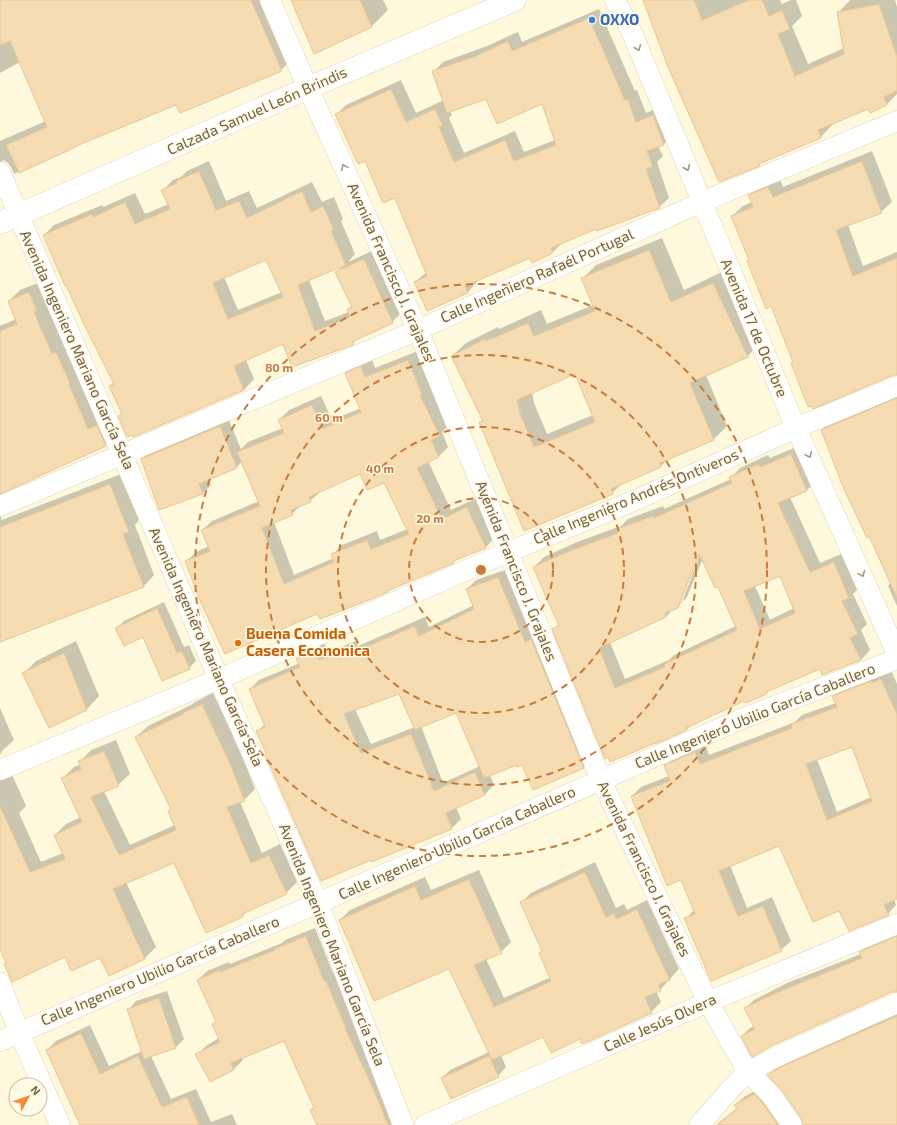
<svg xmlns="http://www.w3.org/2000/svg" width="897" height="1125" viewBox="0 0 897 1125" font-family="'Exo 2',sans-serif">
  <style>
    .shadow { fill: #0003; fill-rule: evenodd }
    .building { fill: #f6dcb2; stroke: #eac691; fill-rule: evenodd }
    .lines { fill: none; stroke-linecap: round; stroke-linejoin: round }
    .street-casing { stroke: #e2d5b8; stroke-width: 21 }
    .secondary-casing { stroke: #e5d5b3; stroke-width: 23 }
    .street { stroke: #fff; stroke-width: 20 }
    .secondary { stroke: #fff; stroke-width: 22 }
    .oneway { stroke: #a59885 }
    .ring { fill: none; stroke: #c87b3b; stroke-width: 2; stroke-dasharray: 7 5 }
    .shop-dot { fill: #3f7fe0; stroke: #fffae5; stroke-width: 1.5 }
    .food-dot { fill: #e8710a; stroke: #fffae5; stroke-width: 1.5 }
    .labels { text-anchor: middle; stroke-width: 3; stroke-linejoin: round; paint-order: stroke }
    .shop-label { font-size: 15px; font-weight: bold; fill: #366cbe; stroke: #fffae5; text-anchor: start }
    .street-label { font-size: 15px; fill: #756044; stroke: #fffae5 }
    .food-label { font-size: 15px; font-weight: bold; fill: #c56008; stroke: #fffae5; text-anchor: start }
    .centre { fill: #c87b3b; stroke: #fffae5; stroke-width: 2 }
    .ring-label { font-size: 12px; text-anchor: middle; font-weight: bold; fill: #c87b3b; stroke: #fffae5; stroke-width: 3; stroke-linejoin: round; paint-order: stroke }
  </style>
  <rect width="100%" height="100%" fill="#fef8dc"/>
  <path class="shadow" d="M0,0H268L294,58L281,70L176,104L80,143L65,152L14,174L11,167L7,162L2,160L5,171L0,187V141L46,121L20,62L0,73Z
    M292,0H383L388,10L372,26L315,52Z
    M644,0H780L782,4L791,0H796L802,16L792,26L808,64L844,48L838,13L850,0H895L897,7V94L887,104L870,111L869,108L833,123V124L821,137L763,161L759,165Z
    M599,9L635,91L637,90L646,113L663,106L673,134L664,144L658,146L663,156L657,162L669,198L659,207L597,228L563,242L553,252L532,261L530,257L477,280V282L468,292L427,310L415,282L427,272L396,197L366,159L336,115L346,105L401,80L416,113L444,100L433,72L443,62L487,46L518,32L522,42ZM487,98L542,103L555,140L524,152L515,131L464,153L449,118L452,115L450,111Z
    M872,151L892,202L881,212L848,225L863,266L897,252V367L794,361L772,305L750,259L732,216L743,206L752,202L750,195L760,185L779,177L783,187Z
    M209,161L226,201L249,191L257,208L312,182L322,202L334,197L343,219L341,221L355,254L348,262L374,250L402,312L392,322L358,338L352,344L283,343L246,360L254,379L244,390L119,416L122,413L110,386L114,382L44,235L54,225L102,205L103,207L135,193L145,214L169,204L163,190L173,180L181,177L187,171ZM268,259L282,292L238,310L224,277ZM344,265L336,273L352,305L348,310L349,312L325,321L309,280Z
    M662,238L684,290L726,270L760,343L747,357L706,375L727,426L714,439L669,458L661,466L623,483L612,493L480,422L483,420L452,356L466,343L498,327L499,329L541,310L547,324L593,305L582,279L596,265ZM575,373L593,415L547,434L534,403L532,392Z
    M40,282L117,435L105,446L0,492V326L16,319L9,301L20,290Z
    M418,351L449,425L442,432L448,447L439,456L428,461L451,510L477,498L495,537L486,547L457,559L453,562L389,589L387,592L318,613L186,562L196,552L209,546L202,530L212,521L259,501L242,461L237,467L208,479L211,485L202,494L142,459L150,451L228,418L241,449L248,442L283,428L279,420L289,410L321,396L332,420L361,408L347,373L356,364L371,357L375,368ZM360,473L385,481L408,529L380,540L377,531L342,545L332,555L334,558L294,575L274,522L292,514L301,505L310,501L320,492Z
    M897,394V606L888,586L891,583L822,430L831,421Z
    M801,445L817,480L807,490L790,497L820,563L844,553L859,588L853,594L867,624L861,630L870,650L861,660L820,668L770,689L766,693L745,699L691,725L686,730L656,743L553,630L559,624L534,567L544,557L577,542L621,526L628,519L663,506L664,509L731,479V478L740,468L768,455L770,458ZM700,549H702L682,602H679ZM703,558L718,585L736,626L674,655L669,660L625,679L610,642L666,617L674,608L677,607L687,597ZM780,575L794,608L770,620L755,586Z
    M121,474L139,520L135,525L154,575L143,587L0,641V515L2,520Z
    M508,569L592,758L583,767L517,764L490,775L494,785L485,794L456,807L461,819L452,828L372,860L267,753L258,731L265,724L250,689L259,680L300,663L298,659L307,650L324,642L328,652L356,641L358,646L425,617L429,627L474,605L467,589L476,580ZM400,692L415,727L371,744L355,709ZM457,711L480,766L443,783L421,726Z
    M164,602L184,647L189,645L196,661L189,668L144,636L117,628L124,621Z
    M76,641L99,696L87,709L49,726L24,673L36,661Z
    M891,670L897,684V898L894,899L896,905L887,915L780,845L730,865L747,908L772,897L791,941L781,950L686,919L694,910L681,879L632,796L641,787L669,776L665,766L675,756L705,743L709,755L795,722L802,715L836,703L833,697L842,687ZM852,746L871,797L837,812L817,759Z
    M213,693L239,748L255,789L244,800L240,802L262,853L280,844L297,882L286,893L248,911L242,916L175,861L126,882L156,947L145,958L109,974L101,956H66L7,963L0,947V763L10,770L26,806L19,813L41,862L63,853L55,835L66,824L81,817L62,779L74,767L81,764L80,762L91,750L116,740L130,774L118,785L104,791L130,845L175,825L169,811L171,809L136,737L148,726L191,705L195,702Z
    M0,708L14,740L2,751L0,755Z
    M595,862L616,908L624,904L627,910L647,900L679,969L660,990L656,991L661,1002L651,1012L581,1038L544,1035L501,1055L506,1067L498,1076L442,1078L450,1070L489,1052L450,967L340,920L350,910L425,877L431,890L479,870L511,942L501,952L486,959L504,998L551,977L543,950L521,903L531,893Z
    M315,928L333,973L335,972L398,1125H318L311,1110L315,1106L284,1039L242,1058L243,1060L234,1069L210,1080L197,1055L206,1046L219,1038L213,1024L217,1021L198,980L207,971L229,962L230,964L282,943L285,940Z
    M897,932V991L742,1036L750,1028L755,1026L746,1008L754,1000L787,983L861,954L860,952L869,944Z
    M167,991L184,1039L176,1047L151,1056L171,1099L196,1089L211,1122L232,1114L237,1125H82L47,1050L56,1041L90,1025L109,1066L142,1051L128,1010L136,1001Z
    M897,1012V1125H804L802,1118L781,1088L769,1075L777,1067Z
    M763,1086L793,1125H716L737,1108L735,1105L744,1097Z"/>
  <path class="building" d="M0,0H251L282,71L180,113L176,105L81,144L65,152L19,173L6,145L47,127L10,41L0,45Z
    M291,0H360L372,27L314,54Z
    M643,0H694L702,20L749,0H762L769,16L782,10L790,29L778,34L795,76L844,54L837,12L879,4L897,56V91L884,97L887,105L870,113L868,109L818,130L821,138L759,164L760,166L719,182L668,67Z
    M589,18L625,100L628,99L636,122L653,115L664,145L647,151L653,167L646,169L660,208L597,231L596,229L551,248L553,253L532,263L530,258L465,286L468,293L427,311L414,282L427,276L395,198L383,203L365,161L358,164L335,114L391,89L406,122L435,109L443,126L439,127L454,162L505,140L514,161L556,145L542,104L497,124L486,99L447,113L432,71L476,56L508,41L512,51Z
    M862,161L882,213L836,230L853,276L897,258V375H893L813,409L812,406L808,407L791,363L793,362L771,306L766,309L747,261L749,260L731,216L753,207L748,195L768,187L773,197Z
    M199,171L216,210L239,201L247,218L302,191L311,212L323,206L334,230L331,231L346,265L298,285L315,331L350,317L347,309L352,307L335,272L364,259L393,323L352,342L353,345L292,367L283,344L234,366L244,390L133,437L132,435L127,437L118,416L122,414L109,386L114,384L84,324L66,285L65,286L43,235L92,214L93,217L125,202L135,224L170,209L161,190L177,183L176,181ZM266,260L283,297L228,319L213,283Z
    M649,250L671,302L713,283L748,357L690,383L714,440L660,463L661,467L611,489L613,494L524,531L479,422L483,421L451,356L485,339L486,341L528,323L534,336L595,311L581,278ZM575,374L595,422L534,447L521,416L517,400Z
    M29,292L37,311L34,312L52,354L56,352L70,383L69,384L88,429L97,425L106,446L0,494V331L17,324L8,301Z
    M408,360L422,394L420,395L440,436L431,440L439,457L417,468L442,519L467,507L486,548L453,561L454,563L387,591L388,592L374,598L320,619L317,614L225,654L201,603L185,561L210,551L201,530L260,506L237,452L284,433L278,420L312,405L322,429L361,412L345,373L361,366L365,377ZM360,474L367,490L384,483L409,534L371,549L367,540L331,554L334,562L284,584L262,528L293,515L291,510L311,502L309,497Z
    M897,398V598L869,536L867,538L844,489L821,430Z
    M220,426L237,468L199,484L203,494L159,510L141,459Z
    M791,454L807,491L778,503L810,572L834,562L849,598L842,601L858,634L850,638L861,660L822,675L820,669L766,692L767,694L746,703L744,701L686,728L687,730L655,744V743L610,762L608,757L605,759L552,629L559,626L533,567L567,552L618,533L617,529L653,516L654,518L732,483L729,477L758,464L760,467ZM699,554L715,588L718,587L737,630L664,664L665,667L615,688L599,648L666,617L665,613L678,608ZM780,576L795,613L760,629L744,591Z
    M110,484L129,532L123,534L144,587L0,642V527Z
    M498,577L525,642L531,639L584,768L533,790L522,765L517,767V765L484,778L456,713L415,730L399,694L344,714L361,753L411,734L434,791L475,772L485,795L446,813L452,829L371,862V860L321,881L265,754L266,753L256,731L265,727L249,689L300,667L296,659L314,650L319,660L347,650L349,654L415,626L419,636L474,609L466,589Z
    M157,608L177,653L182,651L190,669L162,681L143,637L124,646L115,628Z
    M64,653L87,710L49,728L22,673Z
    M881,679L897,714V899L884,905L889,915L849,931L839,911L813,922L779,846L719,871L738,916L763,906L782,951L711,981L684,918L695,914L681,880L667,886L631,796L670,781L664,765L695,752L700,764L792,728L791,724L837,707L832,696L871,681L872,683ZM852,747L872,801L827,820L806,764Z
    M202,704L228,759L245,801L227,807L251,863L269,855L287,894L242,914L243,917L206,933L174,863L113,889L145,959L109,976L100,958L71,971L65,957L12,982L4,964L6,963L0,949V806L30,872L65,859L54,835L82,822L61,778L81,769L78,761L104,751L119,786L91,797L119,855L176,830L168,811L171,809L135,737L183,714V713Z
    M585,872L606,917L614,913L617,919L637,909L670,980L658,985L661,991L645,997L652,1013L582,1044L580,1039L551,1053L543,1037L492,1060L449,969L374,1001L339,920L415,886L421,900L469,879L502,953L474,965L494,1007L551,981L539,953L542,951L520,902Z
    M306,936L324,981H326L346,1028H345L373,1088L388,1125H317L310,1110L314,1108L284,1041L231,1063L234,1070L210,1082L195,1054L220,1042L212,1024L216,1022L197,980L220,970V972L275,950L274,949Z
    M897,936V992H892L773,1045L752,1057L741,1036L755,1029L744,1008L778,992L862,958L859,952Z
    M159,998L176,1048L144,1059L127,1009Z
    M897,1016V1125H803L801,1118L780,1088L767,1075L783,1066Z
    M81,1033L100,1074L138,1056L162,1107L187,1097L199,1125H80L46,1050Z
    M489,1056L499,1077L451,1099L441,1078Z
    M754,1094L762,1102L778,1125H717L737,1109L734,1105Z"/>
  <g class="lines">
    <defs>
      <path id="street" d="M270,0L308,88L418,330L601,780L708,1002L733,1046L748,1072L771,1095L792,1125
        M615,0L632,33L796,428L897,654
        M0,172L219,679L318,903L403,1125
        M0,506L418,330L702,202L897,121
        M0,770L219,679L508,552L631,502L796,428L897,386
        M0,983L19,1032L60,1125
        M0,1041L744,718L897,659
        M425,1125L708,1002L897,924
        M699,1125L737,1082L748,1072L778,1056L897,1003"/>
      <path id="secondary" d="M0,223L308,88L515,0"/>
    </defs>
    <use href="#street" class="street-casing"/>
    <use href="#secondary" class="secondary-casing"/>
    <use href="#street" class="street"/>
    <use href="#secondary" class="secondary"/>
  </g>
  <defs><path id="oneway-chevron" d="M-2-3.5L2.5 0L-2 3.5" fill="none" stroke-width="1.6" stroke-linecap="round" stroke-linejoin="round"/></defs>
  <g class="oneway">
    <use href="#oneway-chevron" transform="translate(638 48) rotate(67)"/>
    <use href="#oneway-chevron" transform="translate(344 167) rotate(-114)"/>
    <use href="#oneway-chevron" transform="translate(687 168) rotate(67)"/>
    <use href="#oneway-chevron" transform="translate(809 455) rotate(66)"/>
    <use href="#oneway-chevron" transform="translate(862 574) rotate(66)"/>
  </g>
  <g class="ring">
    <circle cx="481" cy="570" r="72"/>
    <circle cx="481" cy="570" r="143"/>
    <circle cx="481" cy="570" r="215"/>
    <circle cx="481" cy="570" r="286"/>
  </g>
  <circle class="shop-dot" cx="592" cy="20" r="4"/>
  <circle class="food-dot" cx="238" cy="643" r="4"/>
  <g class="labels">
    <g class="shop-label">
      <text x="600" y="25">OXXO</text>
    </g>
    <g class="street-label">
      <text transform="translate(257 111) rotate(-24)" y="5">Calzada Samuel León Brindis</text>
      <text transform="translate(391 272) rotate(66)" y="5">Avenida Francisco J. Grajales</text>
      <text transform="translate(537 276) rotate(-24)" y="5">Calle Ingeniero Rafaél Portugal</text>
      <text transform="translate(754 328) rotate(67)" y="5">Avenida 17 de Octubre</text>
      <text transform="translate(77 350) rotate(66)" y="5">Avenida Ingeniero Mariano García Sela</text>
      <text transform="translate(636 497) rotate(-23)" y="5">Calle Ingeniero Andrés Ontiveros</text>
      <text transform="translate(516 571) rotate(68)" y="5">Avenida Francisco J. Grajales</text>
      <text transform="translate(206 647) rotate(66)" y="5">Avenida Ingeniero Mariano García Sela</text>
      <text transform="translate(755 716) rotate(-22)" y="5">Calle Ingeniero Ubilio García Caballero</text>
      <text transform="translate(457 843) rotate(-24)" y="5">Calle Ingeniero Ubilio García Caballero</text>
      <text transform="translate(644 869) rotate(64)" y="5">Avenida Francisco J. Grajales</text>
      <text transform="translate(332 945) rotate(68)" y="5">Avenida Ingeniero Mariano García Sela</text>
      <text transform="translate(160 971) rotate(-23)" y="5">Calle Ingeniero Ubilio García Caballero</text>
      <text transform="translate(660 1023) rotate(-24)" y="5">Calle Jesús Olvera</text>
    </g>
    <g class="food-label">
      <text x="246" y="639">Buena Comida<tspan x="246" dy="17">Casera Econonica</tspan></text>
    </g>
  </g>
  <circle cx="481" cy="570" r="6" class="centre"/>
  <g class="ring-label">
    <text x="279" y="372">80 m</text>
    <text x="329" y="422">60 m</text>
    <text x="380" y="473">40 m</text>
    <text x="430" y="523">20 m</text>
  </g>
  <g transform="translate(28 1097) rotate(49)"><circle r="19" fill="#fffae5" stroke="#c8bca5"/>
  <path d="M0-3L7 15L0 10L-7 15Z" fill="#f48936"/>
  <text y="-6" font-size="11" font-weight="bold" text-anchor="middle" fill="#756044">N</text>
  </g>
</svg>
